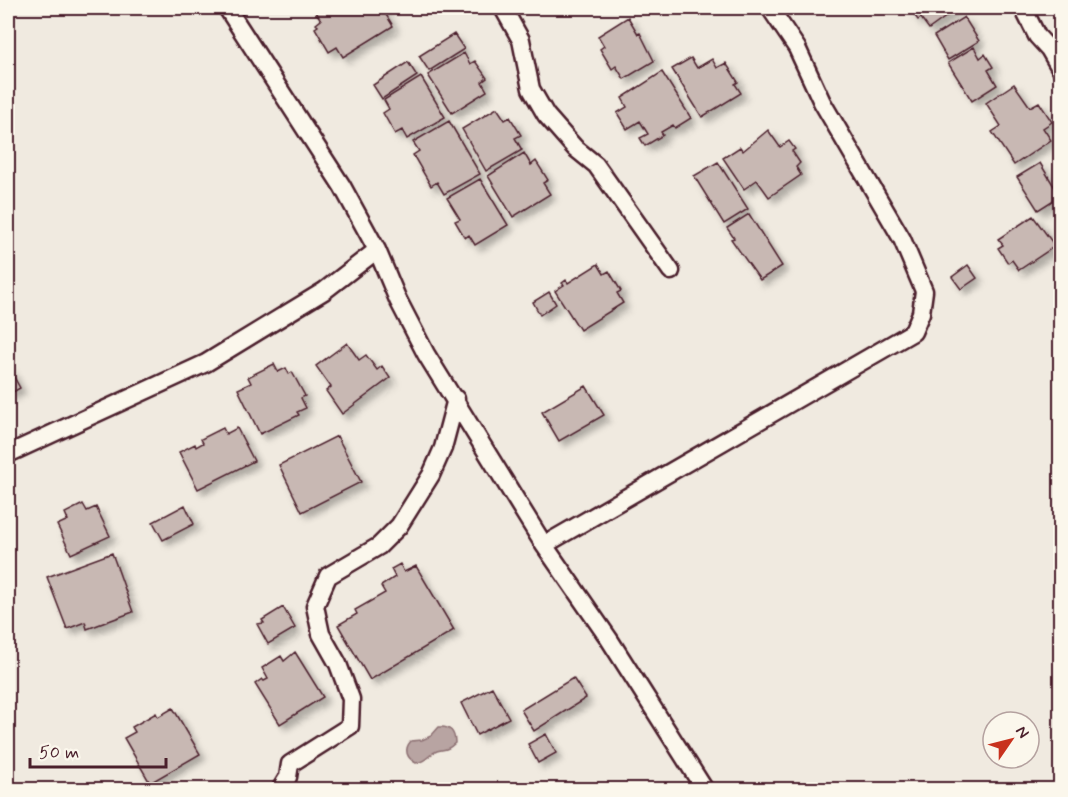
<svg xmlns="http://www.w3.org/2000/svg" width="1068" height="797" viewBox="0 0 1068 797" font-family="Mynerve,sans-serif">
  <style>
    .water { fill: #b8a4a2; stroke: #8c6f72; stroke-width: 1.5 }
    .building { fill: #c8b8b3; stroke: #4a1f2b; stroke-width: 1.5; filter: url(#shadow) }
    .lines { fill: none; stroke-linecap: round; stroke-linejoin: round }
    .street-casing { stroke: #4a1f2b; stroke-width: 21 }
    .street { stroke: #fbf7ec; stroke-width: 16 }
  </style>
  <defs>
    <filter id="shadow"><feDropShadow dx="5.5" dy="5.5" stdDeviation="3" flood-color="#0004"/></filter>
  </defs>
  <rect width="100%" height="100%" fill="#f0eae0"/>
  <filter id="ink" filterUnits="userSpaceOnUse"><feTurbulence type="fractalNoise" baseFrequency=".0167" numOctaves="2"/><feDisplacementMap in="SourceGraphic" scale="12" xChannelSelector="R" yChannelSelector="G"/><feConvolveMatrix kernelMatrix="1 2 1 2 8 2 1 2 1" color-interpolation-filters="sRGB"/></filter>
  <g filter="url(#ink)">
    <path class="water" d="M439,727C450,726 455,732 455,743C448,750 445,749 437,751C428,754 428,761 416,763C407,758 403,750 411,741L422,740L431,736Z"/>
    <path class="building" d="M317,8H382L393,26L343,57L337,47L329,52L315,28L318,26L316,24L321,20L314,9Z
      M909,8H958L929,29L921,18L918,20Z
      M628,17L638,34L640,33L654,61L624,79L616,66L612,69L600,49L604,46L598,36Z
      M964,17L979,41L948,60L934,36Z
      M454,34L464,49L429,71L419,56Z
      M974,47L980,58L985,54L993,67L988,70L997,85L972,101L948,63Z
      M464,53L470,64L475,61L487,78L482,82L487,91L452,113L428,75Z
      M691,58L697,68L712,59L717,68L726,63L738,82L735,84L741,93L702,117L672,69Z
      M408,62L417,76L382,99L373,85Z
      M662,72L691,118L675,128L673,125L661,132L663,135L645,146L640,138L648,134L640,121L627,129L617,113L627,107L622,98Z
      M421,77L445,117L407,139L402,130L395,134L383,113L389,109L384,100Z
      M1014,84L1030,107L1039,102L1052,122L1043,128L1051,140L1014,165L992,132L1001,126L986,103Z
      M497,108L505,120L510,117L521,135L515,138L522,150L486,171L462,129Z
      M449,121L480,174L444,194L437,182L431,186L413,155L419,151L413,142Z
      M768,130L780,147L789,141L795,149L792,151L800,163L796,167L801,175L769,197L757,180L744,189L723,158L740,147L743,151Z
      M524,153L531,165L536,161L548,180L543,183L550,194L513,217L488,176Z
      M718,162L748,209L724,224L694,176Z
      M1040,163L1060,196L1038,210L1017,177Z
      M480,179L508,225L475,245L469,235L465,238L455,221L460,219L447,198Z
      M749,214L782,266L760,280L731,239L734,238L727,228Z
      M1033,216L1055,246L1019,270L1012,260L1008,263L998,248L1003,245L998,239Z
      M598,264L604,274L609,271L621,291L617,293L623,303L580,330L555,291L564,285L562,283L566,280L568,283Z
      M968,265L977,278L961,289L952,277Z
      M549,292L556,304L540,315L533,302Z
      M347,343L359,360L366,355L377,370L382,366L390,378L342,414L326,391L331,387L316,366Z
      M274,364L278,372L286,368L289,374L292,372L305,396L301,398L306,408L297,412L299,415L260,434L238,389L251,383L248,377Z
      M8,366L20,388L8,395Z
      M586,386L604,415L559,441L542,412Z
      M223,428L226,434L237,428L254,461L198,489L179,452L195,444L196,447L203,443L201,439Z
      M337,436L361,482L302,512L279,465Z
      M83,504L87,511L96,507L110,536L71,554L57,525L68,520L65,513Z
      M185,505L194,524L163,540L153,522Z
      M112,553L133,612L87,629L85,622L67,629L47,577Z
      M400,564L404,572L416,566L454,630L370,680L338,625L357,614L355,610L385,593L381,586L395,577L391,569Z
      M283,607L295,628L268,644L257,624L264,623L262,620Z
      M295,652L323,697L280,724L255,684L262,679L264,681L268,679L262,668L281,656L284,661Z
      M573,678L586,698L534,731L521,710Z
      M492,687L509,718L477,735L461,703Z
      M173,708L200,754L150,783L124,738L135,732L132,727L156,713L158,717Z
      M546,734L556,753L538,763L528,744Z"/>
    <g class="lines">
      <defs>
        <path id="street" d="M227,8L342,186L377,250L398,300L426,354L544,545L609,639L705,790
          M503,8L521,40L531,89L546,115L575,148L596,165L671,271
          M1023,8L1037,36L1049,49L1060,68
          M8,454L206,363L324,291L377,250
          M544,545L913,332L921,313L924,291L902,239L822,102L797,48L770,8
          M280,790L288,777L290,764L350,726L351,699L338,664L321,634L315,606L328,576L379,546L399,526L431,475L443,448L456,399"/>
      </defs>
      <use href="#street" class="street-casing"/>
      <use href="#street" class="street"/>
    </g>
  </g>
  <rect width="1068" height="797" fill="none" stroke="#fbf7ec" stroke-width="30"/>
  <rect x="15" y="15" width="1038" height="767" fill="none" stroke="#4a1f2b" stroke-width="2" filter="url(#ink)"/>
  <g transform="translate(1011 740) rotate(55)"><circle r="28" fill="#fbf7ec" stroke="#b4a19f" stroke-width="1.5"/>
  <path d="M0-4.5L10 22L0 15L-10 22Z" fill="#c8321e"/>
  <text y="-9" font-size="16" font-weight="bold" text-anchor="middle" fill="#4a1f2b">N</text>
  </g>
  <path d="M30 758v9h136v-9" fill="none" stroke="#4a1f2b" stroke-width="3"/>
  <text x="39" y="758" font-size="18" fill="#4a1f2b" stroke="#fbf7ec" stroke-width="4.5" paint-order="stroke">50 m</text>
</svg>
